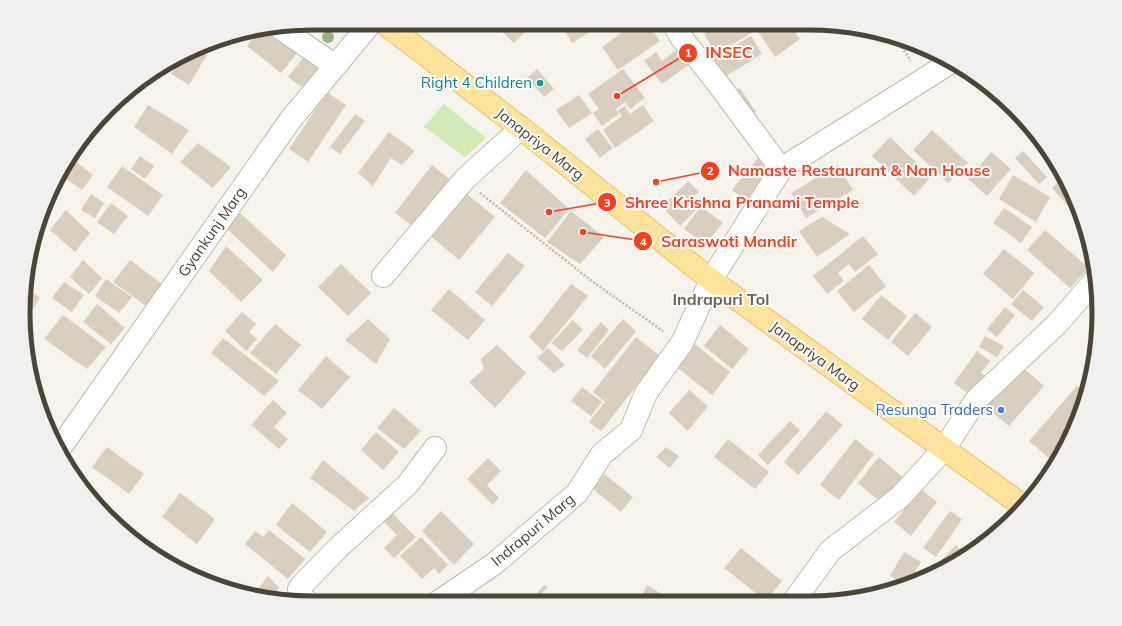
<svg xmlns="http://www.w3.org/2000/svg" width="1122" height="626" viewBox="0 0 1122 626" font-family="Mulish,sans-serif">
  <style>
    .green { fill: #d2eab5 }
    .building { fill: #d8cfc1 }
    .lines { fill: none; stroke-linecap: round; stroke-linejoin: round }
    .minor-casing { stroke: #c2bbae; stroke-width: 24 }
    .major-casing { stroke: #e6c16a; stroke-width: 24 }
    .path { stroke: #c4b79f; stroke-width: 2.5; stroke-dasharray: 2 2; stroke-linecap: butt }
    .minor { stroke: #fff; stroke-width: 22 }
    .major { stroke: #ffe39c; stroke-width: 22 }
    .tree { fill: #97b381 }
    .culture-dot { fill: #0f9aa8; stroke: #fff; stroke-width: 1.5 }
    .shop-dot { fill: #3f7fe0; stroke: #fff; stroke-width: 1.5 }
    .labels { text-anchor: middle; stroke-width: 4; stroke-linejoin: round; paint-order: stroke }
    .culture-label { font-size: 15px; fill: #0d838f; stroke: #fff; text-anchor: end }
    .street-label { font-size: 15px; fill: #4b4439; stroke: #fff }
    .shop-label { font-size: 15px; fill: #366cbe; stroke: #fff; text-anchor: end }
    .neighbourhood-label { font-size: 16px; font-weight: bold; fill: #6e6250; stroke: #fff }
    .rim { fill: none; stroke: #4b4439; stroke-width: 5 }
    .leader { fill: none; stroke: #fc3f1d; stroke-width: 1.5 }
    .callout-dot { fill: #fc3f1d; stroke: #fff; stroke-width: 1.5 }
    .mark-label { font-size: 12px; text-anchor: middle; font-weight: bold; fill: #fff }
    .callout-label { font-size: 16px; text-anchor: middle; font-weight: bold; fill: #fc3f1d; stroke: #fff; stroke-width: 4; stroke-linejoin: round; paint-order: stroke }
  </style>
  <rect width="100%" height="100%" fill="#f6f3ec"/>
  <path class="green" d="M444,104L486,138L465,157L424,127Z"/>
  <path class="building" d="M501,23H534L514,43L497,27Z
    M560,23H593L596,28L572,43Z
    M635,23H647L660,41L618,70L602,47Z
    M698,23H713L702,29Z
    M722,23L746,24L753,32L717,54L704,34Z
    M753,24H789L800,39L775,57Z
    M804,24H820L809,31Z
    M267,31L297,53L281,73L247,46L258,32Z
    M751,36L762,54L723,78L712,59Z
    M679,48L690,64L662,84L644,61L656,52L662,61Z
    M198,50L207,55L189,85L171,74L179,60Z
    M303,58L320,71L306,90L288,77Z
    M537,69L554,89L544,97L527,78Z
    M623,69L645,98L630,109L625,102L616,109L619,114L602,126L593,113L599,109L588,94Z
    M740,88L756,112L749,115L732,92Z
    M327,92L346,105L308,162L289,149Z
    M579,95L592,113L569,128L556,110Z
    M148,105L189,130L172,154L134,127Z
    M643,105L654,121L615,148L603,130L622,116L618,110L625,106L630,114Z
    M355,114L365,121L340,154L330,147Z
    M1018,114L1036,133L1034,135Z
    M598,129L613,148L600,158L585,139Z
    M932,130L968,163L948,183L913,150Z
    M389,132L415,151L402,165L391,158L373,186L358,173Z
    M890,137L931,177L914,196L872,156Z
    M198,143L231,167L213,188L180,162Z
    M1023,151L1047,177L1039,184L1015,158Z
    M991,152L1011,169L987,196L968,179Z
    M140,156L154,166L145,179L131,169Z
    M70,157L93,175L82,190L61,175Z
    M758,158L775,171L749,203L732,190Z
    M432,165L453,182L417,229L395,213Z
    M838,165L853,190L806,218L791,193Z
    M122,166L163,195L148,216L107,187Z
    M526,170L569,209L545,238L500,203Z
    M1013,175L1050,197L1036,222L999,199Z
    M1064,176L1076,204L1071,209L1052,188Z
    M688,181L699,192L691,199L699,207L680,226L662,207Z
    M55,190L57,191L51,201L50,200Z
    M91,194L104,203L95,218L81,210Z
    M467,194L495,217L459,260L432,237Z
    M111,203L128,216L114,234L97,222Z
    M701,206L723,223L705,245L684,229Z
    M1004,208L1032,227L1021,243L993,223Z
    M66,210L90,233L75,252L50,230Z
    M571,211L604,237L580,264L547,242Z
    M240,213L286,255L273,272L226,228Z
    M822,217L850,234L817,257L799,231Z
    M1045,230L1089,268L1070,288L1027,250Z
    M863,236L878,254L855,272L849,264L838,273L844,281L827,294L813,276Z
    M226,246L263,280L241,302L209,271Z
    M1004,249L1034,273L1013,299L983,274Z
    M508,253L525,266L492,306L475,292Z
    M83,260L102,278L89,294L70,277Z
    M130,260L165,286L149,308L113,282Z
    M341,264L371,293L348,316L318,287Z
    M869,265L886,286L854,312L837,291Z
    M106,279L132,297L119,313L95,296Z
    M64,282L84,295L72,312L52,298Z
    M571,284L588,296L543,351L529,337Z
    M28,289L40,298L25,321Z
    M449,289L485,320L468,340L431,310Z
    M1023,290L1044,307L1032,321L1011,304Z
    M881,295L907,316L888,340L862,319Z
    M97,304L125,328L111,344L83,322Z
    M1005,307L1015,315L997,337L987,329Z
    M242,312L256,324L249,332L257,339L246,351L225,331Z
    M915,313L932,327L908,356L891,342Z
    M63,315L106,347L87,369L44,339Z
    M368,319L390,339L376,364L345,340Z
    M623,319L636,331L605,369L591,356Z
    M573,320L583,330L562,351L551,343Z
    M601,322L609,330L587,358L577,350Z
    M275,324L301,345L276,374L250,353Z
    M720,325L749,349L732,369L704,346Z
    M985,336L1004,346L997,357L979,347Z
    M636,337L660,356L601,431L589,422L605,402L593,392Z
    M223,338L279,381L264,396L211,353Z
    M692,342L730,372L712,395L674,365Z
    M497,345L526,373L495,408L469,382L484,369L481,359Z
    M548,348L565,365L554,373L537,358Z
    M977,351L990,361L981,373L988,378L974,398L954,383Z
    M326,356L350,377L322,409L298,390Z
    M1021,366L1044,386L1009,426L986,407Z
    M1077,386L1086,394L1084,406L1071,433L1050,459L1029,441Z
    M582,387L602,402L591,416L571,401Z
    M689,390L708,406L688,431L669,413Z
    M273,400L287,413L274,427L288,439L279,449L251,425Z
    M394,408L421,431L404,449L377,428Z
    M826,411L843,425L798,475L784,462Z
    M790,421L800,430L768,465L758,455Z
    M376,432L399,452L383,470L361,450Z
    M728,439L769,472L755,489L714,457Z
    M855,439L874,454L839,500L820,485Z
    M107,447L144,474L129,494L92,467Z
    M666,447L679,456L670,468L656,457Z
    M879,457L904,478L883,504L858,483Z
    M488,458L501,471L487,485L499,498L493,505L467,479Z
    M323,460L369,498L354,511L310,478Z
    M604,474L633,497L621,512L593,489Z
    M921,489L937,502L911,536L894,522Z
    M180,493L215,519L197,544L162,517Z
    M292,503L327,532L310,552L276,525Z
    M389,510L416,537L394,558L384,548L397,535L380,518Z
    M441,511L474,544L454,565L422,531Z
    M950,511L962,519L936,557L923,548Z
    M269,530L305,559L288,579L245,544L255,531L263,537Z
    M421,537L448,565L439,574L434,568L422,579L400,556Z
    M956,545L967,556L929,575L928,574Z
    M741,548L782,581L766,601L724,568Z
    M904,552L921,562L906,586L890,576Z
    M268,576L279,588L271,599L253,596Z
    M544,585L548,586L542,593L562,601L532,600Z
    M647,585L673,601H639Z"/>
  <g class="lines">
    <defs>
      <path id="minor" d="M679,23L677,30L681,37L719,85L781,169
        M280,28L334,65
        M383,276L465,179L521,128
        M60,448L291,119L371,23
        M794,601L830,551L900,497L944,449L976,400L1057,324L1096,279
        M308,602L301,597L299,589L302,585L338,548L408,484L435,448
        M438,602L494,564L577,493L602,454L631,430L646,393L682,343L711,280L781,169L953,61"/>
      <path id="major" d="M384,23L521,128L711,280L1023,506"/>
    </defs>
    <use href="#minor" class="minor-casing"/>
    <use href="#major" class="major-casing"/>
    <path class="path" d="M895,37L911,61
      M480,193L593,282L663,331"/>
    <use href="#minor" class="minor"/>
    <use href="#major" class="major"/>
  </g>
  <circle class="tree" cx="328" cy="37" r="6"/>
  <circle class="culture-dot" cx="540" cy="83" r="4"/>
  <circle class="shop-dot" cx="1001" cy="410" r="4"/>
  <g class="labels">
    <g class="culture-label">
      <text x="532" y="88">Right 4 Children</text>
    </g>
    <g class="street-label">
      <text transform="translate(540 144) rotate(38)" y="5">Janapriya Marg</text>
      <text transform="translate(212 232) rotate(-55)" y="5">Gyankunj Marg</text>
      <text transform="translate(815 356) rotate(36)" y="5">Janapriya Marg</text>
      <text transform="translate(533 530) rotate(-40)" y="5">Indrapuri Marg</text>
    </g>
    <g class="shop-label">
      <text x="993" y="415">Resunga Traders</text>
    </g>
    <g class="neighbourhood-label">
      <text x="721" y="305">Indrapuri Tol</text>
    </g>
  </g>
  <path d="M0 0H1122V626H0ZM313 30H809A283 283 0 0 1 1092 313V313A283 283 0 0 1 809 596H313A283 283 0 0 1 30 313V313A283 283 0 0 1 313 30Z" fill="#f1f0ef" fill-rule="evenodd"/>
  <path class="rim" d="M313 30H809A283 283 0 0 1 1092 313V313A283 283 0 0 1 809 596H313A283 283 0 0 1 30 313V313A283 283 0 0 1 313 30Z"/>
  <path class="leader" d="M617 96L688 53M656 182L710 171M549 212L607 202M583 232L643 241"/>
  <g class="callout-dot">
    <circle cx="617" cy="96" r="4"/>
    <circle cx="656" cy="182" r="4"/>
    <circle cx="549" cy="212" r="4"/>
    <circle cx="583" cy="232" r="4"/>
    <circle cx="688" cy="53" r="10"/>
    <circle cx="710" cy="171" r="10"/>
    <circle cx="607" cy="202" r="10"/>
    <circle cx="643" cy="241" r="10"/>
  </g>
  <g class="mark-label">
    <text x="688" y="57">1</text>
    <text x="710" y="175">2</text>
    <text x="607" y="207">3</text>
    <text x="643" y="246">4</text>
  </g>
  <g class="callout-label">
    <text x="729" y="58">INSEC</text>
    <text x="859" y="176">Namaste Restaurant &amp; Nan House</text>
    <text x="742" y="208">Shree Krishna Pranami Temple</text>
    <text x="729" y="247">Saraswoti Mandir</text>
  </g>
</svg>
